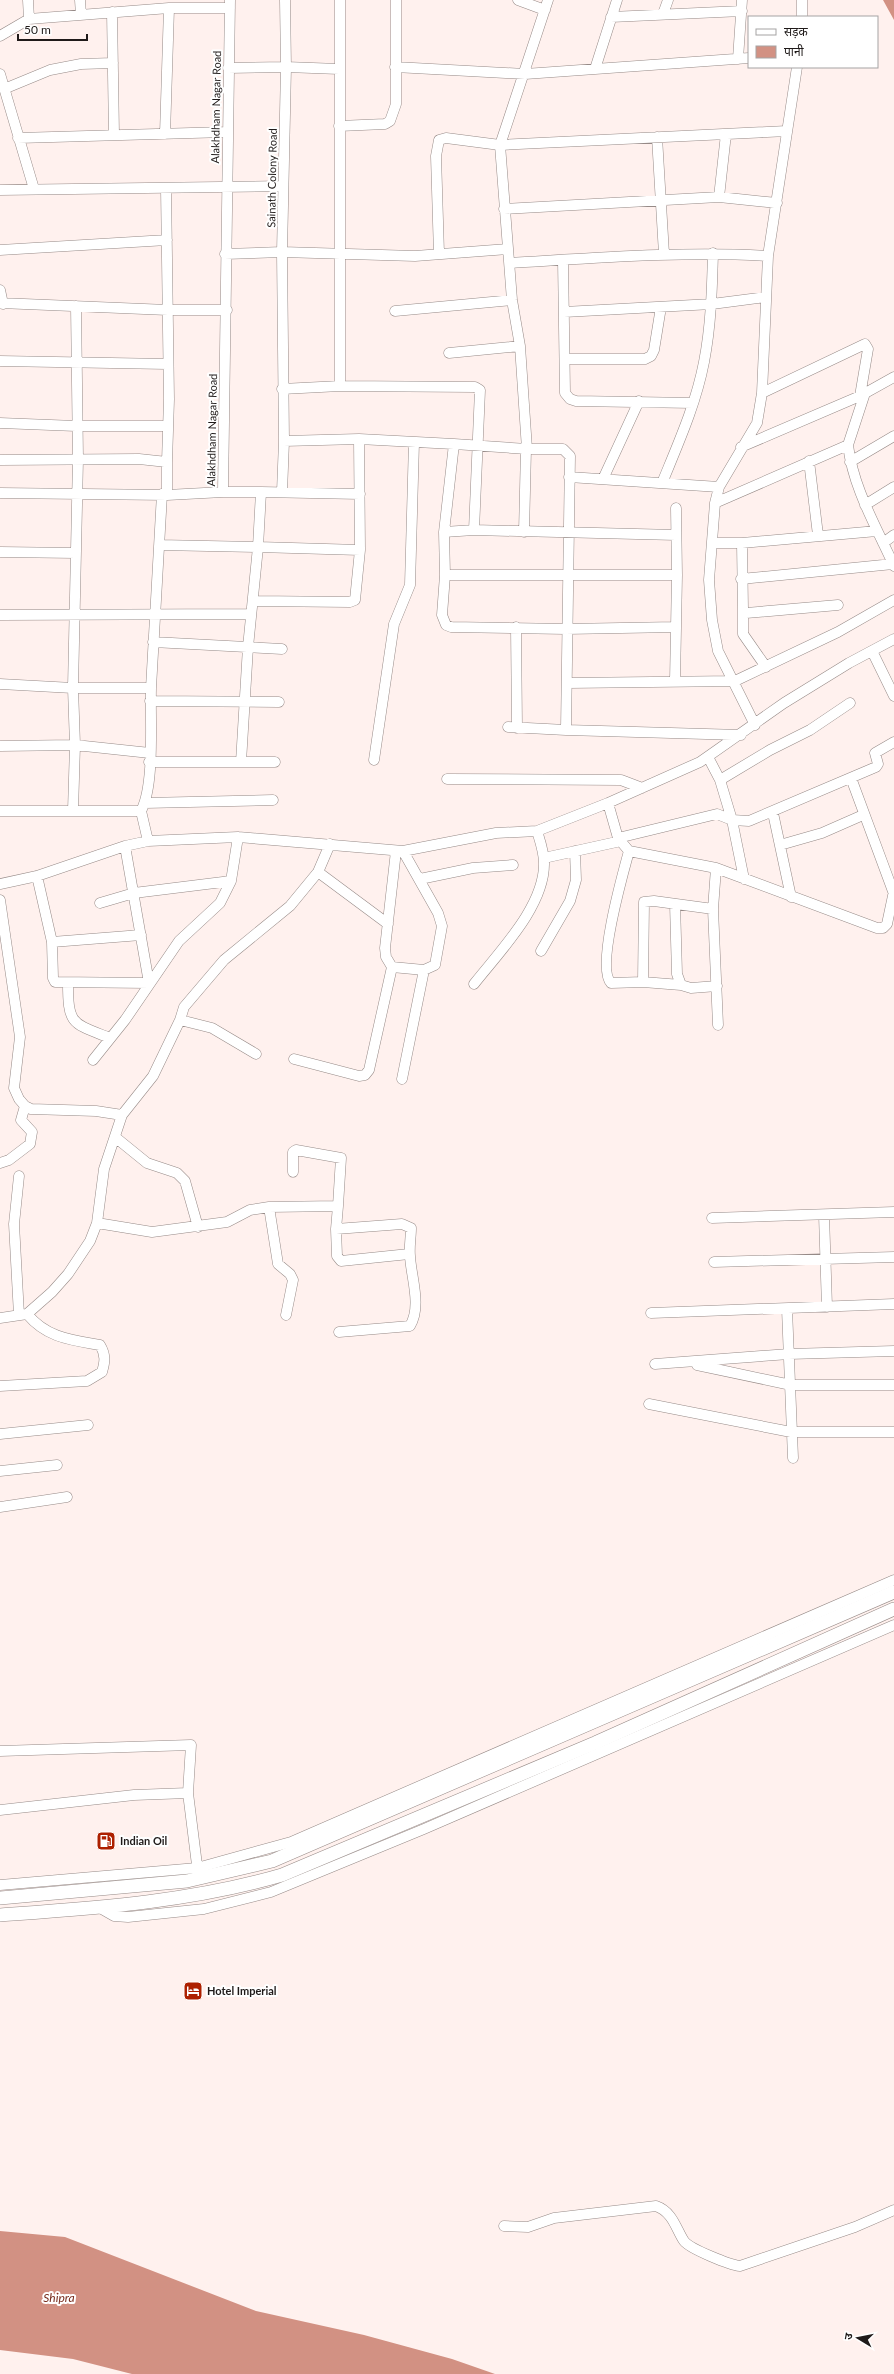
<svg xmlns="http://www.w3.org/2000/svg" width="894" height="2374" viewBox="0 0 894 2374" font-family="Lato,'Noto Sans Devanagari',sans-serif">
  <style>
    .water { fill: #d29183 }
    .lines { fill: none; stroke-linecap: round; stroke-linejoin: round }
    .minor-casing { stroke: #968a87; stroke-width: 11 }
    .major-casing { stroke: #968a87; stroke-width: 14 }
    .minor { stroke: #fff; stroke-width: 10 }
    .major { stroke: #fff; stroke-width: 13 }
    .labels { text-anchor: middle; stroke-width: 4; stroke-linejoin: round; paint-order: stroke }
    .street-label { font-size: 11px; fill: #1f1a19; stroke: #fff }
    .poi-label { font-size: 11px; font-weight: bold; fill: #1f1a19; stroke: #fff; text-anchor: start }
    .water-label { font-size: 12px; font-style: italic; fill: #782b1c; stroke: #fff }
  </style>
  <rect width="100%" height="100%" fill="#fff1ee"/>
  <path class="water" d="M883,0H894V20Z
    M0,2231L65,2237L256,2311L364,2335L452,2359L495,2374H132L73,2359L0,2350Z"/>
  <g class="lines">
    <defs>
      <path id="minor" d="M28,0L29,19
        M80,0L81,15
        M230,0L223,492H261L258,547L360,550L359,439L454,444L444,532L445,575L442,615L446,625L451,627L566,629L676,627
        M285,0L286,67L282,252L415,256L508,249
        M518,0L545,10
        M112,12L114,135
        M663,14L668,0
        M611,17L742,11
        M802,17V0
        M0,36L29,19L169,8H230
        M738,59L742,0
        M395,67L525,74L749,58
        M228,68L286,67L339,69
        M595,69L617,0
        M0,74L34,189
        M4,89L50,70L81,64L113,63
        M339,126L385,124L390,121L396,104V0
        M165,134L169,8
        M657,137L664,254
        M18,138L226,132
        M166,188L169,399L167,462
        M0,190L283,186
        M719,197L726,134
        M504,209L719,197L777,203
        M0,250L167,240
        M225,254L282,252L284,441L359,439
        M439,254L436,156L439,140L446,138L500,145L787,131
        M563,260L565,393L570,399L576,401L693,403
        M510,263C596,258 682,251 768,256
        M0,290L3,304
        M0,303L168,310H227
        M395,311L512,300
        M564,312L712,304L766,297
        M449,353L520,346
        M565,359H645L651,356L654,350L661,307
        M0,361L167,364
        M340,386L475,387L480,390L474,530
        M282,389L340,386V0
        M762,393L865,344L868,349L860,396
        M0,423L76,426H168
        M454,444L527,449L520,346L512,300L500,145L548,0
        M848,445L865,393
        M741,447L860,396L894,377
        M527,449H563L570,456L566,730L741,735
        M0,460L139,459L167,462V495L223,492
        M809,461L818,535
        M850,462L894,436
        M569,477L719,487
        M603,479L639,401
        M662,483C678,444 696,404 704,362C711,326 712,290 713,253
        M261,492L360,494
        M282,492L284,441
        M0,493L167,495
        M715,503L848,445C853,488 876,526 894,566
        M865,505L894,487
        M444,532L474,530L676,535
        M524,532L526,449
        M712,543H742L877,531
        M742,543L743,610L746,613L838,605
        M883,543L894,535
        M159,545L258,547L248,647L241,762
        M0,552L76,553
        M445,575H677L676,508
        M741,579L893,564
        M253,601L350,602L355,600L360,550
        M743,610V634L766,667
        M0,615L251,614
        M516,627L517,728
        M153,642L282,649
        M872,651L894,696
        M675,681L677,575
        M568,683L735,681L838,632L894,600
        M0,684L73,688H151C150,719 155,785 141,811L148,841
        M151,688L162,494
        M150,701L279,702
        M755,725L718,651L712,620L709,580L715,503L719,487L757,423L762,393L768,256L797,67
        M508,727L566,730
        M0,746L75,745L150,753
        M708,757L720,780L770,750L810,730L850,703
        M374,760L394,624L410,585L414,442
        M149,762H275
        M851,778L894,894
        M447,779L621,780L642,788
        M720,780L732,820L744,879
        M145,803L273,800
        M608,803L618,838L629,851L716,868L877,928H883L887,924L894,891
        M0,811H141
        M73,811L75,745L73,688L78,459L76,306
        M773,813L791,897
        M618,838L717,814L732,820L749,821L876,767L878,764L875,753L894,742
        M780,845L822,833L863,815
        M629,851C623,873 596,968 611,983L643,982L644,902L654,901L713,909
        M544,858L621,841
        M716,868L713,909L718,1025
        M318,872L388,924
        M37,876L52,942L53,978L55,982L149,983L125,846
        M420,879L473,868L513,865
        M0,884L37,876L125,846L148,841L238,837L403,851L496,833L537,831L608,803L700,762L784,703L849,663L894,639
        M0,900L20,1037L14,1088L19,1099L25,1106L31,1109L96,1111L122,1115L104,1169L97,1223L90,1241L68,1274L52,1292L27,1314L0,1318
        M100,903L134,893L231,881
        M675,904L677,974L681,985
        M52,942L141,935
        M541,951L570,901L576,880L575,851
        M392,967L386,957L385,948L396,851
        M643,982L681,985L691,988L717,986
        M68,983C68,1025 72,1023 110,1038
        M474,984C499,952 545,906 544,863C544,852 540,841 537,831
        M180,1020L212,1028L256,1054
        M294,1059L359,1076L365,1075L369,1070L392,967L424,970L435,965L442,926L438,913L403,851
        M93,1060L125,1020L179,941L220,903L231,881L238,837
        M402,1079L424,970
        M122,1115L153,1076L180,1020L184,1007L224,960L290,906L318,872L330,844
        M115,1137L147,1163L177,1173L185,1181L198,1227
        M0,1163L9,1160L30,1144L32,1132L21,1120L25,1106
        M293,1172V1152L296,1150L341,1158L338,1206
        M269,1207L278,1264L290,1274L293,1280L286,1315
        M824,1215L827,1307
        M712,1218L894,1212
        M97,1223L152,1232L227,1222L250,1210L269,1207L338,1206L336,1229L402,1224L411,1228C411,1237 409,1247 410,1256C411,1277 422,1306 410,1326L339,1332
        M336,1229L337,1256L341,1261L409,1254
        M714,1262L894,1257
        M787,1309L793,1458
        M651,1313L894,1304
        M19,1315L14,1224L19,1176
        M655,1364L789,1354L894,1351
        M697,1365L791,1385H894
        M0,1386L87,1381L102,1372C105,1362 106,1355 100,1345C71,1340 47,1338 27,1314
        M649,1404L791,1432H894
        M0,1434L88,1425
        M0,1471L57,1465
        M0,1507L67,1497
        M0,1751L191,1745L188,1793L198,1873
        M0,1810L134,1795L188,1793
        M0,1885L197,1868L291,1842L894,1580
        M100,1908L114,1916L128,1917L204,1909L271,1892L424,1829L894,1625
        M504,2226L528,2227L554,2218L656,2206C673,2212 676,2229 684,2241C690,2249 730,2265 740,2266L855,2227L894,2210"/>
      <path id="major" d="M0,1898L187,1881L272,1861L894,1592
        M0,1915C95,1908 190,1902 282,1875L595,1743L894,1609"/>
    </defs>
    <use href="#minor" class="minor-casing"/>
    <use href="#major" class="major-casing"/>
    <use href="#minor" class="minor"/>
    <use href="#major" class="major"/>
  </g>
  <defs>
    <symbol id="fuel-square" viewBox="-11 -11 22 22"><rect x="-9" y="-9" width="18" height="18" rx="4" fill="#ad2000" stroke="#fff"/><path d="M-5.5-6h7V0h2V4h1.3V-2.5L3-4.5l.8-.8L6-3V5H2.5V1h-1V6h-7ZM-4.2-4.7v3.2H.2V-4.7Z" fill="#fff"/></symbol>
    <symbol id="hotel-square" viewBox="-11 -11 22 22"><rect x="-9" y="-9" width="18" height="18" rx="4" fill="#ad2000" stroke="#fff"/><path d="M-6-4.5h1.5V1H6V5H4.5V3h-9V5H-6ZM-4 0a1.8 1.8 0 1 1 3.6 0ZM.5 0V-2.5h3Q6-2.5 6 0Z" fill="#fff"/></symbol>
  </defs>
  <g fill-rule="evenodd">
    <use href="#fuel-square" x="95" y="1830" width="22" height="22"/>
    <use href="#hotel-square" x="182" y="1980" width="22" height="22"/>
  </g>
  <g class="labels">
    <g class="street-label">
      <text transform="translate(216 107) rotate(-89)" y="4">Alakhdham Nagar Road</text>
      <text transform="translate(272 178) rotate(-89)" y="4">Sainath Colony Road</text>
      <text transform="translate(212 430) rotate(-89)" y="4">Alakhdham Nagar Road</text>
    </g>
    <g class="poi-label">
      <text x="120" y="1845">Indian Oil</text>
      <text x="207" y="1995">Hotel Imperial</text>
    </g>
    <g class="water-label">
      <text x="59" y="2302">Shipra</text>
    </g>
  </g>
  <rect x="748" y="16" width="130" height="52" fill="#ffffff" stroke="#a5a3a3"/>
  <rect x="756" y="29" width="20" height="6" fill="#ffffff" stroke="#a5a3a3"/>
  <text x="784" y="36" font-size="12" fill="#1f1a19">सड़क</text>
  <rect x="756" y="46" width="20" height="12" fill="#d29183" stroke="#a5a3a3"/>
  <text x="784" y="56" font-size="12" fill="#1f1a19">पानी</text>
  <g transform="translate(858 2338) rotate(280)" stroke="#ffffff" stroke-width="3" paint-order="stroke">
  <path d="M0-3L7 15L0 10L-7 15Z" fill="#1f1a19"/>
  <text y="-6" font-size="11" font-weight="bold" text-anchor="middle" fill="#1f1a19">उ</text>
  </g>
  <path d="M18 34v6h69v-6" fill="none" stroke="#1f1a19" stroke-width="2"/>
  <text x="24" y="34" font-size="12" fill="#1f1a19" stroke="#ffffff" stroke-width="3" paint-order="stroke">50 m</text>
</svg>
